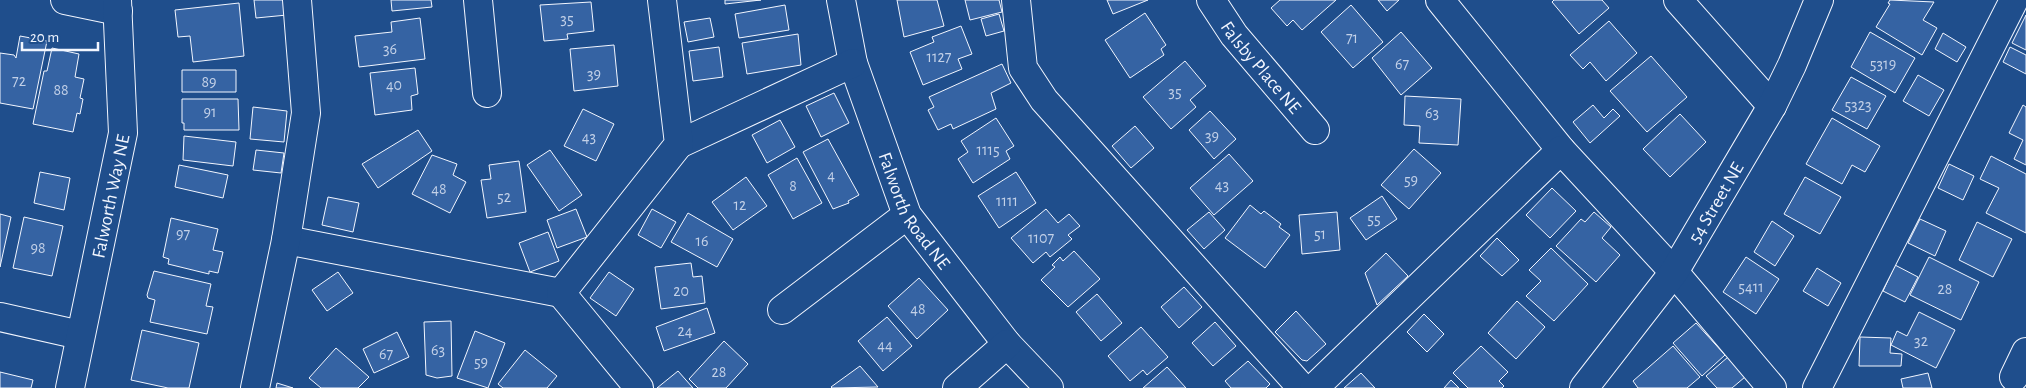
<svg xmlns="http://www.w3.org/2000/svg" width="2026" height="388" viewBox="0 0 2026 388" font-family="'Alegreya Sans',sans-serif">
  <style>
    .building { fill: #3563a3; stroke: #f2f6ff }
    .lines { fill: none; stroke-linecap: round; stroke-linejoin: round }
    .minor-casing { stroke: #f2f6ff; stroke-width: 30 }
    .minor { stroke: #1f4e8c; stroke-width: 28 }
    .labels { text-anchor: middle; stroke-width: 4; stroke-linejoin: round; paint-order: stroke }
    .number-label { font-size: 16px; fill: #c3d1e8 }
    .street-label { font-size: 19px; fill: #f2f6ff; stroke: #1f4e8c }
  </style>
  <rect width="100%" height="100%" fill="#1f4e8c"/>
  <path class="building" d="M254,0H286L287,15L256,18Z
    M391,0H431L432,7L392,11Z
    M725,0H761L725,4Z
    M897,0H937L944,26L904,37Z
    M965,0H999L1002,12L970,20Z
    M1107,0H1148L1113,14Z
    M1280,0H1336L1302,30L1293,20L1287,26L1271,8Z
    M1378,0H1399L1387,11Z
    M1554,0H1602L1609,8L1579,34L1552,2Z
    M1890,0L1934,2L1923,20L1937,28L1922,55L1876,27L1890,4L1888,3Z
    M591,2L594,31L567,34L568,39L544,41L540,5Z
    M239,3L244,56L193,62L190,36L178,37L175,10Z
    M785,5L789,30L739,38L735,14Z
    M1351,5L1383,42L1353,68L1321,32Z
    M1145,13L1166,45L1161,49L1164,55L1130,78L1105,40Z
    M999,14L1004,31L986,36L981,19Z
    M2026,15V50L2012,43Z
    M420,18L425,59L359,67L355,36L392,32L391,22Z
    M710,18L714,37L688,42L684,22Z
    M1609,21L1637,53L1606,81L1590,62L1583,69L1570,55Z
    M961,26L972,54L958,59L962,69L923,85L910,52L934,42L932,37Z
    M1401,32L1432,68L1401,95L1372,58Z
    M1870,32L1915,58L1895,93L1851,67Z
    M1943,33L1966,47L1957,62L1935,49Z
    M798,34L801,65L747,74L742,43Z
    M20,36L47,41L33,109L0,103V53L14,55L16,58Z
    M614,45L618,86L574,91L570,49Z
    M719,47L723,77L693,81L689,51Z
    M2010,47L2026,55V74L2003,62Z
    M52,48L79,54L75,77L84,79L80,98L83,99L80,114L77,113L73,132L33,124L44,71H47Z
    M1651,56L1687,97L1647,132L1610,91Z
    M1185,61L1206,86L1190,100L1196,107L1171,129L1143,97Z
    M1002,64L1011,83L991,93L996,109L953,129L951,124L938,130L928,110L934,107L929,97Z
    M415,68L418,94L411,96L412,110L375,115L370,73Z
    M182,70H236V92H182Z
    M1918,75L1944,90L1929,116L1903,101Z
    M1851,77L1886,96L1867,129L1832,110Z
    M834,93L849,123L821,137L806,106Z
    M1405,96L1461,99L1458,145L1419,143L1420,126L1404,125Z
    M182,99H238L239,130H184V123H182Z
    M1593,105L1604,118L1613,109L1620,116L1590,143L1573,122Z
    M2023,105L2026,107V165L2014,159L2023,140L2009,133Z
    M253,107L287,111L284,142L250,139Z
    M583,109L614,124L596,161L564,146Z
    M1210,111L1236,139L1214,159L1189,130Z
    M1680,114L1706,142L1670,177L1643,149Z
    M996,118L1014,146L1006,151L1010,159L973,183L958,159L968,152L961,141Z
    M1832,118L1880,146L1865,172L1852,165L1842,184L1806,164Z
    M780,120L795,147L767,163L752,135Z
    M1135,126L1154,148L1131,168L1112,146Z
    M418,130L432,151L378,188L362,164Z
    M184,136L236,142L233,166L183,160Z
    M828,139L859,195L848,201L849,203L833,209L803,152Z
    M1414,149L1441,173L1409,209L1381,185Z
    M256,150L284,153L281,173L253,170Z
    M550,150L582,195L559,211L527,165Z
    M1229,154L1253,181L1214,215L1190,188Z
    M432,155L457,164L453,175L466,182L450,213L412,194Z
    M1991,156L2026,174V233L1986,213L1999,188L1980,179Z
    M797,158L822,203L793,219L768,175Z
    M519,161L526,212L487,218L481,180L491,179L489,165Z
    M1949,164L1974,176L1963,200L1938,188Z
    M179,165L228,175L223,198L175,187Z
    M40,172L70,178L64,210L34,203Z
    M1016,172L1036,203L999,228L978,196Z
    M746,177L767,206L733,230L712,202Z
    M1805,177L1841,197L1820,234L1784,214Z
    M1552,188L1576,211L1550,238L1526,215Z
    M1382,196L1397,219L1366,240L1350,218Z
    M328,197L359,203L353,232L322,225Z
    M1250,205L1261,214L1264,211L1281,224L1279,227L1290,235L1265,268L1225,238Z
    M576,209L587,237L557,248L547,220Z
    M652,209L676,222L661,248L638,235Z
    M1046,209L1058,223L1069,214L1080,226L1068,235L1072,239L1050,257L1046,252L1033,263L1011,238Z
    M1209,212L1225,230L1204,249L1187,230Z
    M1337,212L1340,250L1302,254L1299,215Z
    M1594,212L1611,227L1602,238L1620,255L1596,282L1556,246L1581,219L1585,222Z
    M688,213L733,239L717,267L671,242Z
    M0,214L11,217L0,267Z
    M24,217L63,226L52,276L13,268Z
    M171,218L218,229L213,250L223,252L218,273L209,271V274L168,264L169,259L163,257Z
    M1920,219L1946,231L1935,256L1908,243Z
    M1772,221L1794,236L1775,266L1754,252Z
    M1977,222L2012,239L1993,277L1959,260Z
    M548,232L559,261L530,272L519,243Z
    M1497,238L1519,260L1502,276L1480,256Z
    M1551,248L1588,284L1554,321L1526,296L1541,281L1529,270Z
    M1074,251L1100,279L1068,307L1041,280L1055,267L1052,265L1060,257L1063,261Z
    M1386,253L1408,276L1377,305L1365,273Z
    M1746,257L1779,279L1756,314L1723,292Z
    M1929,257L1979,282L1961,320L1910,295Z
    M691,263L693,277L702,276L705,303L661,309L655,267Z
    M1895,265L1918,277L1905,302L1883,291Z
    M1817,268L1841,283L1828,306L1803,291Z
    M154,271L211,284L206,306L213,307L207,334L150,322L155,300L148,298L147,295Z
    M338,272L353,293L327,311L312,290Z
    M609,272L634,289L616,316L590,298Z
    M919,278L948,310L917,339L888,306Z
    M1184,287L1202,307L1179,328L1161,307Z
    M1097,294L1122,323L1101,341L1076,312Z
    M1517,301L1545,327L1516,359L1488,333Z
    M707,308L715,333L664,351L656,327Z
    M1296,311L1326,344L1307,361L1302,360L1275,332Z
    M1919,312L1955,330L1936,368L1891,345L1897,331L1907,336Z
    M1424,314L1444,334L1427,352L1407,332Z
    M887,317L912,346L883,371L858,341Z
    M451,321L452,376L437,378L426,375L424,322Z
    M1215,322L1236,346L1213,366L1192,343Z
    M1696,323L1725,355L1702,376L1673,343Z
    M1141,327L1168,357L1147,375L1143,370L1130,381L1108,356Z
    M142,330L199,343L189,388H168L131,380Z
    M475,331L505,343L488,388L457,378Z
    M397,332L409,357L374,373L363,349Z
    M1860,337L1891,338L1890,353L1902,354L1901,366H1859Z
    M724,341L748,364L726,388H698L689,379Z
    M1481,346L1508,372L1499,381L1504,386L1502,388H1468L1453,373Z
    M1673,346L1700,377L1687,388H1638L1633,381Z
    M336,348L369,377L358,388H321L309,378Z
    M525,350L557,376L547,388H503L498,384Z
    M1728,357L1745,377L1732,388H1717L1706,376Z
    M1248,361L1270,384L1266,388H1231L1225,381Z
    M860,366L878,387L832,388L831,387Z
    M1167,367L1186,388H1143Z
    M678,371L693,388H657Z
    M0,372L33,380L31,388H0Z
    M1361,373L1375,388H1344Z
    M1928,373L1932,388H1903L1901,379Z
    M1451,380L1459,388H1444Z
    M277,383L293,388H276Z"/>
  <g class="lines">
    <defs>
      <g id="minor">
        <path d="M65,0L118,11"/>
        <path d="M478,0L487,93"/>
        <path id="s1" d="M841,0L853,63L907,215L1007,344L1049,388"/>
        <path d="M1016,0L1023,68L1044,100L1302,388"/>
        <path id="s2" d="M1211,0L1234,35L1315,130"/>
        <path d="M1440,0L1561,150"/>
        <path d="M1678,0L1772,106"/>
        <path d="M679,144L853,63"/>
        <path d="M286,240L561,293"/>
        <path d="M782,310L907,215"/>
        <path d="M0,317L80,335"/>
        <path d="M2014,377L2026,352"/>
        <path id="s3" d="M70,388L123,133L117,0"/>
        <path d="M255,388L286,240L306,113L297,0"/>
        <path d="M639,388L561,293L679,144L662,0"/>
        <path d="M957,388L1007,344"/>
        <path d="M1314,388L1561,150L1674,272L1772,388"/>
        <path id="s4" d="M1584,388L1674,272L1772,106L1792,65L1819,0"/>
        <path d="M1817,388L2014,0"/>
      </g>
    </defs>
    <use href="#minor" class="minor-casing"/>
    <use href="#minor" class="minor"/>
  </g>
  <g class="labels">
    <g class="number-label">
      <text x="567" y="24">35</text>
      <text x="1352" y="43">71</text>
      <text x="390" y="54">36</text>
      <text x="939" y="62">1127</text>
      <text x="1402" y="69">67</text>
      <text x="1883" y="69">5319</text>
      <text x="594" y="79">39</text>
      <text x="19" y="86">72</text>
      <text x="209" y="87">89</text>
      <text x="394" y="90">40</text>
      <text x="61" y="95">88</text>
      <text x="1175" y="97">35</text>
      <text x="1858" y="110">5323</text>
      <text x="210" y="117">91</text>
      <text x="1432" y="118">63</text>
      <text x="1212" y="141">39</text>
      <text x="589" y="142">43</text>
      <text x="988" y="155">1115</text>
      <text x="831" y="180">4</text>
      <text x="1411" y="185">59</text>
      <text x="1222" y="190">43</text>
      <text x="793" y="191">8</text>
      <text x="439" y="194">48</text>
      <text x="504" y="202">52</text>
      <text x="1007" y="206">1111</text>
      <text x="740" y="210">12</text>
      <text x="1374" y="224">55</text>
      <text x="183" y="239">97</text>
      <text x="1320" y="239">51</text>
      <text x="1041" y="243">1107</text>
      <text x="702" y="246">16</text>
      <text x="38" y="253">98</text>
      <text x="1751" y="292">5411</text>
      <text x="1945" y="294">28</text>
      <text x="681" y="296">20</text>
      <text x="918" y="314">48</text>
      <text x="685" y="336">24</text>
      <text x="1921" y="346">32</text>
      <text x="885" y="350">44</text>
      <text x="438" y="355">63</text>
      <text x="386" y="359">67</text>
      <text x="481" y="367">59</text>
      <text x="719" y="377">28</text>
    </g>
    <g class="street-label">
      <text dy="7" stroke="none"><textPath href="#s2" startOffset="84">Falsby Place NE</textPath></text>
      <text dy="7" stroke="none"><textPath href="#s3" startOffset="196">Falworth Way NE</textPath></text>
      <text dy="7" stroke="none"><textPath href="#s4" startOffset="228">54 Street NE</textPath></text>
      <text dy="7" stroke="none"><textPath href="#s1" startOffset="225">Falworth Road NE</textPath></text>
    </g>
  </g>
  <path d="M22 42v8h76v-8" fill="none" stroke="#f2f6ff" stroke-width="2.5"/>
  <text x="30" y="42" font-size="15" fill="#f2f6ff" stroke="#1f4e8c" stroke-width="4" paint-order="stroke">20 m</text>
</svg>
